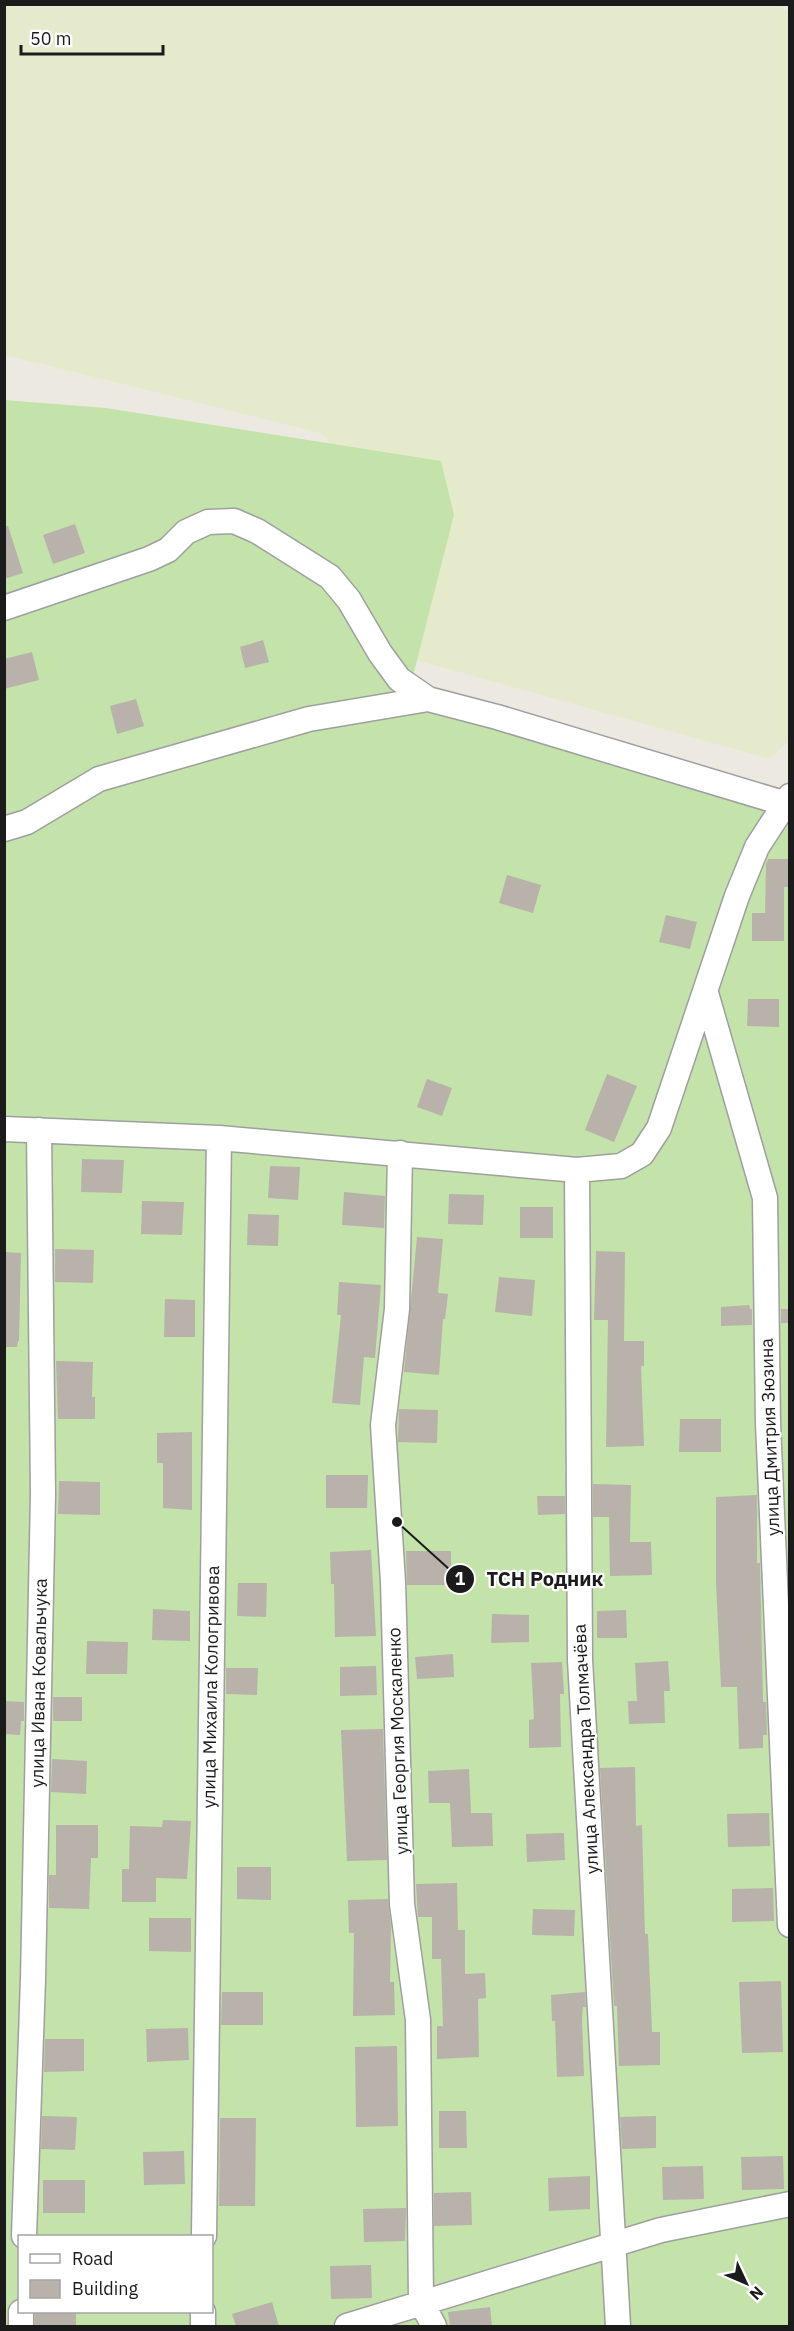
<svg xmlns="http://www.w3.org/2000/svg" width="794" height="2331" viewBox="0 0 794 2331" font-family="'IBM Plex Sans',sans-serif">
  <style>
    .farmland { fill: #e6eacd }
    .grass { fill: #c3e3aa; fill-rule: evenodd }
    .building { fill: #b8b2ab }
    .lines { fill: none; stroke-linecap: round; stroke-linejoin: round }
    .minor-casing { stroke: #9f9f9f; stroke-width: 27 }
    .minor { stroke: #fff; stroke-width: 24 }
    .labels { text-anchor: middle; stroke-width: 4.5; stroke-linejoin: round; paint-order: stroke }
    .street-label { font-size: 18px; fill: #1b1b1b; stroke: #fff }
    .leader { fill: none; stroke: #1b1b1b; stroke-width: 2 }
    .callout-dot { fill: #1b1b1b; stroke: #fff; stroke-width: 2 }
    .mark-label { font-size: 18px; text-anchor: middle; font-weight: bold; fill: #fff }
    .callout-label { font-size: 20px; text-anchor: middle; font-weight: bold; fill: #1b1b1b; stroke: #fff; stroke-width: 4.5; stroke-linejoin: round; paint-order: stroke }
  </style>
  <rect width="100%" height="100%" fill="#ece9e1"/>
  <path class="farmland" d="M767,4L789,11V740L770,759L405,657L433,552L321,433L5,355V5Z"/>
  <path class="grass" d="M4,400L106,408L441,461L454,515L413,676L429,712L789,807V2326H5ZM20,2236H212V2312H20Z"/>
  <path class="building" d="M75,524L85,553L53,564L43,535Z
    M4,526H8L23,573L4,579Z
    M263,640L269,662L245,668L240,647Z
    M32,652L39,680L4,689V659Z
    M136,699L144,726L117,734L110,706Z
    M768,859H789V887H784V941H752V913H765L766,864Z
    M507,875L541,885L533,913L499,903Z
    M666,915L697,922L690,949L659,942Z
    M748,999H779V1027L747,1026Z
    M607,1074L637,1086L614,1142L585,1130Z
    M427,1079L452,1088L442,1116L417,1107Z
    M82,1159L124,1160L122,1193L81,1192Z
    M270,1166L300,1167L298,1200L268,1198Z
    M344,1192L385,1196L384,1228L342,1225Z
    M449,1194L484,1195L483,1225L448,1224Z
    M142,1201L184,1202L182,1235L141,1234Z
    M520,1207H553V1238H520Z
    M248,1214L279,1215L278,1246L247,1245Z
    M417,1237L443,1239L438,1293L448,1294L445,1319H443L439,1375L404,1372Z
    M55,1249L94,1250L93,1283L55,1282Z
    M596,1251L625,1252L624,1341H644V1366H641L644,1446L606,1447L608,1320H594Z
    M4,1252L21,1253L19,1341H18L17,1347H4Z
    M499,1277L535,1280L532,1316L495,1312Z
    M339,1282L381,1285L375,1358L364,1357L360,1405L332,1403L341,1315H337Z
    M165,1299L195,1300V1337H164Z
    M749,1305L750,1309H752V1325L721,1326V1307Z
    M781,1309H789V1323H781Z
    M56,1361L93,1362L92,1397H95V1419H58Z
    M399,1409L438,1410L437,1443L398,1442Z
    M680,1419H721V1452H679Z
    M192,1432V1510L163,1508V1463H157V1433Z
    M326,1475H368L367,1508H326Z
    M59,1481L100,1482V1515L58,1514Z
    M593,1484L631,1485L630,1542H651L652,1575L610,1576L609,1517H593Z
    M757,1495V1563H760L763,1702H766L767,1735H763V1748L739,1749L737,1687H721L716,1583V1497Z
    M537,1496H565V1514L538,1515Z
    M371,1550L376,1636L335,1637L334,1584H331L330,1552Z
    M406,1551H451V1585H407Z
    M238,1583H267L266,1617L237,1616Z
    M153,1609L190,1611V1641L152,1640Z
    M626,1610L627,1638H597V1611Z
    M492,1614L529,1615V1642L491,1643Z
    M87,1641L128,1642L127,1674H86Z
    M453,1654L454,1677L417,1679L415,1657Z
    M668,1661L670,1691H664L665,1723L629,1724L628,1701H637L635,1663Z
    M562,1662L564,1694H560L561,1747L529,1748V1720L534,1719L531,1663Z
    M376,1666L377,1695L340,1696V1667Z
    M226,1668H258L257,1695L226,1694Z
    M53,1697H82V1721H53Z
    M4,1701L24,1702V1721H21L20,1735L4,1734Z
    M383,1729L387,1860L347,1861L341,1730Z
    M52,1759L87,1761L86,1794L51,1792Z
    M635,1767L636,1826L642,1825L645,1934H648L652,2032H660V2065L619,2066L617,2006H614L600,1768Z
    M469,1769L471,1813H492L493,1846L452,1847L450,1803H429L428,1771Z
    M769,1813L770,1846L728,1847L727,1814Z
    M163,1820L191,1821L187,1879L156,1878V1902H122V1869H129L130,1826L162,1827Z
    M56,1825H98V1858H91L89,1909L49,1908V1875H56Z
    M564,1833L565,1860L527,1862L526,1834Z
    M237,1867H271V1900L237,1899Z
    M457,1883L458,1930H465V1974L485,1973L486,1998L478,1999L479,2057L437,2059V2026H443L441,1959H432V1917H418L416,1884Z
    M773,1888L774,1921L732,1922V1889Z
    M388,1899L391,1926L390,1982H394L395,2015L353,2016L354,1933H349L348,1900Z
    M533,1909L575,1910L574,1936L532,1935Z
    M149,1918H191V1952L149,1951Z
    M781,1981L783,2052L742,2053L739,1982Z
    M222,1992H263V2025H221Z
    M585,1992L586,2007H583L582,2019L584,2076L557,2077L555,2021H552L551,1995Z
    M188,2028L189,2060L147,2062L146,2029Z
    M45,2039H84V2071L44,2072Z
    M397,2046L398,2126L356,2127L355,2047Z
    M439,2111H466L467,2148H439Z
    M42,2116L77,2117L75,2150L41,2149Z
    M656,2116V2148L622,2149L620,2117Z
    M220,2118H256L255,2206H219Z
    M184,2151L185,2184L144,2185L143,2152Z
    M783,2156L784,2189L742,2190L741,2157Z
    M703,2166L704,2199L663,2200L662,2167Z
    M590,2176V2209L549,2211L548,2178Z
    M43,2180H85V2213H43Z
    M471,2192L472,2225L434,2226V2193Z
    M406,2208L405,2241L364,2242L363,2209Z
    M371,2265L372,2298L331,2299L330,2266Z
    M272,2302L279,2326H236L232,2314Z
    M490,2307L492,2326H450L448,2312Z
    M35,2312H76V2326H35Z"/>
  <g class="lines">
    <defs>
      <path id="minor" d="M4,608L149,559L168,550L186,532L208,522L234,521L257,531L330,577L349,600L380,653L399,679L428,699L497,717L783,803
        M4,829L27,822L99,779L309,719L428,699
        M706,993L765,1198L768,1423L790,1925
        M4,1129L219,1138L577,1170L621,1166L642,1154L659,1128L737,896L757,847L790,796
        M400,1153L397,1309L383,1425L393,1582L402,1904L418,2020L421,2302L434,2326
        M577,1170L580,1660L618,2326
        M24,2236L33,1979L43,1494L39,1130
        M204,2236L219,1138
        M21,2326V2312
        M203,2326V2312
        M347,2326L661,2230L790,2204"/>
    </defs>
    <use href="#minor" class="minor-casing"/>
    <use href="#minor" class="minor"/>
  </g>
  <g class="labels">
    <g class="street-label">
      <text transform="translate(770 1437) rotate(-92)" y="6">улица Дмитрия Зюзина</text>
      <text transform="translate(39 1683) rotate(-89)" y="6">улица Ивана Ковальчука</text>
      <text transform="translate(211 1687) rotate(-89)" y="6">улица Михаила Кологривова</text>
      <text transform="translate(398 1741) rotate(-92)" y="6">улица Георгия Москаленко</text>
      <text transform="translate(586 1749) rotate(-93)" y="6">улица Александра Толмачёва</text>
    </g>
  </g>
  <path class="leader" d="M397 1522L460 1579"/>
  <g class="callout-dot">
    <circle cx="397" cy="1522" r="6"/>
    <circle cx="460" cy="1579" r="15"/>
  </g>
  <g class="mark-label">
    <text x="460" y="1585">1</text>
  </g>
  <g class="callout-label">
    <text x="545" y="1586">ТСН Родник</text>
  </g>
  <rect width="794" height="2331" fill="none" stroke="#1b1b1b" stroke-width="12"/>
  <rect x="18" y="2235" width="195" height="78" fill="#ffffff" stroke="#a4a4a4" stroke-width="1.5"/>
  <rect x="30" y="2254" width="30" height="9" fill="#ffffff" stroke="#a4a4a4" stroke-width="1.5"/>
  <text x="72" y="2265" font-size="18" fill="#1b1b1b">Road</text>
  <rect x="30" y="2280" width="30" height="18" fill="#b8b2ab" stroke="#a4a4a4" stroke-width="1.5"/>
  <text x="72" y="2295" font-size="18" fill="#1b1b1b">Building</text>
  <g transform="translate(746 2283) rotate(134)" stroke="#ffffff" stroke-width="4.5" paint-order="stroke">
  <path d="M0-4.5L10 22L0 15L-10 22Z" fill="#1b1b1b"/>
  <text y="-9" font-size="16" font-weight="bold" text-anchor="middle" fill="#1b1b1b">N</text>
  </g>
  <path d="M21 45v9h142v-9" fill="none" stroke="#1b1b1b" stroke-width="3"/>
  <text x="30" y="45" font-size="18" fill="#1b1b1b" stroke="#ffffff" stroke-width="4.5" paint-order="stroke">50 m</text>
</svg>
